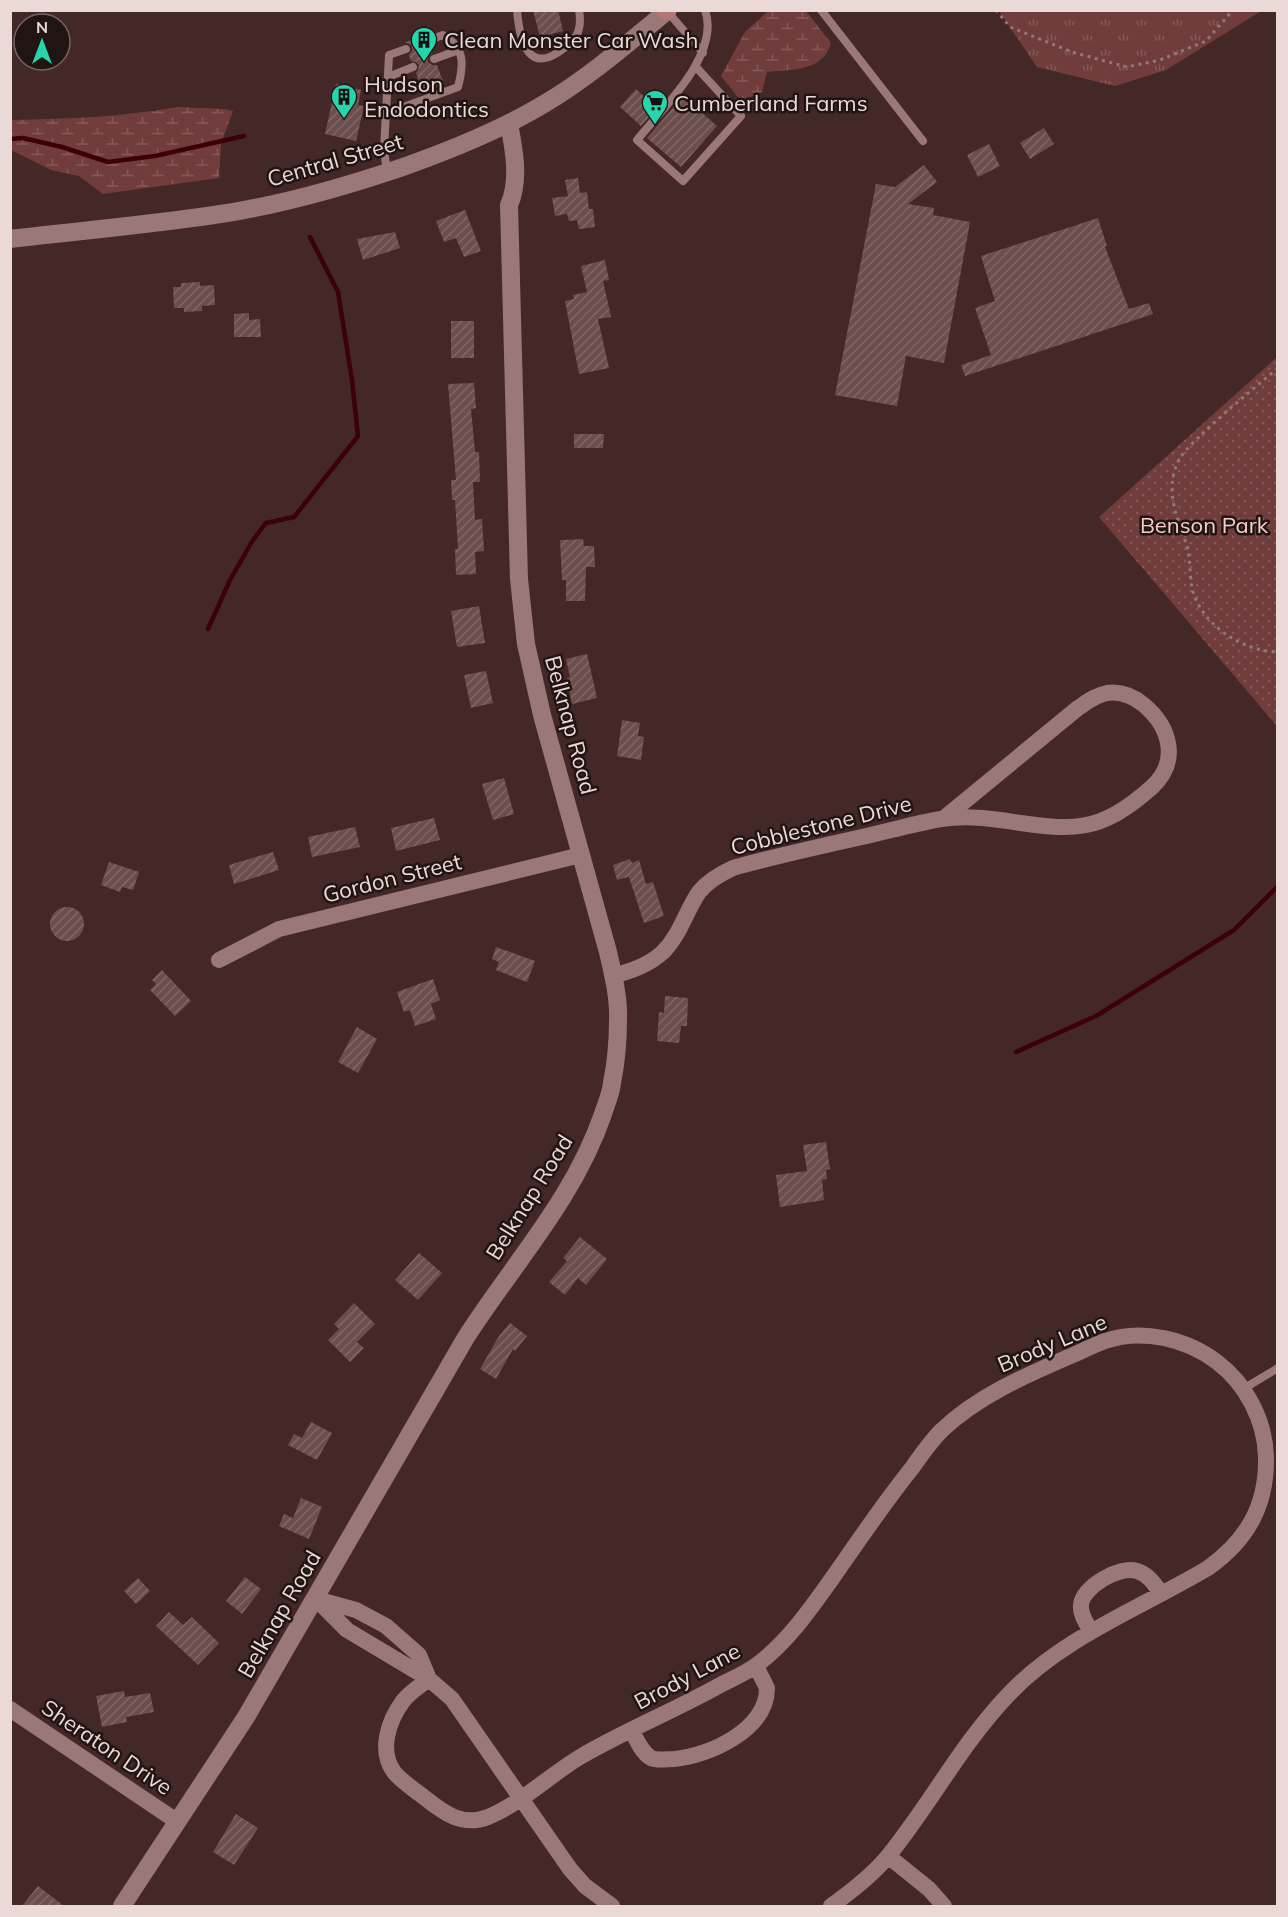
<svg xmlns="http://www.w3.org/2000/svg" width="1288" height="1917" viewBox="0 0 1288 1917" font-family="Mulish,sans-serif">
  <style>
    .grass { fill: url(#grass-tufts) }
    .wetland { fill: url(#wetland-marsh) }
    .park { fill: url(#park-dots) }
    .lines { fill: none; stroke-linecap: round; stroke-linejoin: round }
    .stream { stroke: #3c0006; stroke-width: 4.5 }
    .building { fill: url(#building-hatch) }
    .path { stroke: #907978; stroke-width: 3; stroke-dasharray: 3 4.5; stroke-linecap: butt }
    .lane { stroke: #997877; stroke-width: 8 }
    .street { stroke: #997877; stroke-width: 16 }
    .secondary { stroke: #997877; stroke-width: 18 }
    .primary { stroke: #b77674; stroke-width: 18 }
    .labels { text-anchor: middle; stroke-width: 5; stroke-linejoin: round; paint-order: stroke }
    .poi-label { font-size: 22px; fill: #ebd9d7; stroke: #211514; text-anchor: start }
    .street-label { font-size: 22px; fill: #ebd9d7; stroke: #211514 }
    .park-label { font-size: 22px; fill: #f7ccca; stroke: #211514 }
  </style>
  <defs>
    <pattern id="grass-tufts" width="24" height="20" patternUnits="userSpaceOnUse" patternTransform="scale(1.5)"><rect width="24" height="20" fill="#713d3c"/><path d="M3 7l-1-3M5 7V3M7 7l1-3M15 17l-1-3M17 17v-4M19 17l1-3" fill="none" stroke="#855857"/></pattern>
    <pattern id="wetland-marsh" width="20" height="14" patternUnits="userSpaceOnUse" patternTransform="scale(1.5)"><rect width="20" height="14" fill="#713d3c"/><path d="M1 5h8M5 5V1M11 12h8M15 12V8" fill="none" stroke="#855857"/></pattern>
    <pattern id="park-dots" width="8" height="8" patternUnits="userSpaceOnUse" patternTransform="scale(1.5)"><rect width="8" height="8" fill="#713d3c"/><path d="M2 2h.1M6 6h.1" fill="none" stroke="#855857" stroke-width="1.8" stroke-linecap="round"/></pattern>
    <pattern id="building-hatch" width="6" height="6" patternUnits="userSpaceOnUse" patternTransform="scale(1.5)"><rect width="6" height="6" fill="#6c4e4c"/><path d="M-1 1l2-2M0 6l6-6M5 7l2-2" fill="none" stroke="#816765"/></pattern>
  </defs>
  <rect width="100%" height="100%" fill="#432827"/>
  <path class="grass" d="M999,11H1261L1166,70L1115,86L1037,67Z"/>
  <path class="wetland" d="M768,11H806L831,43C823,72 792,69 767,72L762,92L741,101L721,76L745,32Z
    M177,107L224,109L233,111L221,144L219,178L103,194L79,176L51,170L11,150V120C66,119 122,117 177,107Z"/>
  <path class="park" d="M1277,357V726L1099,517Z"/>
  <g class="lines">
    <path class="stream" d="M10,139L23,138L62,147L108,162L155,156L244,136
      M208,629L230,580L253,540L266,523L294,517L358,436L352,380L338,292L310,237
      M1016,1052L1096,1016L1234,930L1278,886"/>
  </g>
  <path class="building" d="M533,10H558L563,31L540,37Z
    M425,35L422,37L421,43L423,46L430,47L432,53L428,57V62L432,65H437L444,84L423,93L416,73L418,70L419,65L416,62L411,61L409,55L412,51V46L408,43H404Z
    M336,84L361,90L358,105L364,106L356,141L325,134Z
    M636,89L657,108L641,126L620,107Z
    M683,96L717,126L681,167L647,138Z
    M1044,128L1054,144L1030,159L1020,143Z
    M989,144L1000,166L978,177L967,155Z
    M924,165L937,182L908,204L934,208L933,215L970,222L944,363L906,356L897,406L835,395L876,184L895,187Z
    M578,178L580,193L587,192L589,209H593L595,227L579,229L577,220L569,221L567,214L555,216L552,198L568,196L565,180Z
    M465,210L481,251L464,257L456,238L444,242L436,221Z
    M1098,218L1107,246L1105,247L1129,309L1149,303L1153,314L965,376L961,365L991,355L975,308L995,301L981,256Z
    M395,232L400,248L363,260L357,239Z
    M605,260L609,280L603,281L611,317L598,319L609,368L579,374L565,301L574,299L573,295L587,292L581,266Z
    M200,282V286L214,285L215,305L202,306V311L184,312V308H174L173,287H181V283Z
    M249,313V320L260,319L261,337H234V314Z
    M451,321H474V358H451Z
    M474,383L476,408L471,409L475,452H479L480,482H473L475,520L482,519L484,551L475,552L476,574L456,575L455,549H458L455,500H452L451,480H456L448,384Z
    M574,434H604L603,448H574Z
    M583,539L584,546H594L595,567H586L585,601H566V580H562L560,540Z
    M479,606L485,643L457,647L451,611Z
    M587,654L597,698L572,704L567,678L570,677L566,659Z
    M486,671L493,703L471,708L464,675Z
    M622,720L640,723L638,736L644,737L641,760L617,756Z
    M504,778L514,814L493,820L482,784Z
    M434,818L440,840L396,851L391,828Z
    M355,827L360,847L312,857L308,837Z
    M273,852L279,870L234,884L229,865Z
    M630,859L632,863L639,860L646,884L653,882L664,916L644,923L629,877L617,880L613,865Z
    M109,862L139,872L133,890L122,887L120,892L101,885Z
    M50 924a17 17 0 1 1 34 0a17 17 0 1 1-34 0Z
    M496,947L535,961L527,982L496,970L499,962L492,959Z
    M162,970L191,1001L175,1016L150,990L156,984L152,980Z
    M433,979L440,1000L431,1004L436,1019L415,1026L410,1010L404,1012L397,992Z
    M665,996L688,998L687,1026H681L679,1043L657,1041L659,1012L664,1013Z
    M357,1027L377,1039L358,1073L338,1062Z
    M826,1142L830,1169L826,1170L827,1179L822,1180L824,1200L780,1207L776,1175L807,1171L803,1145Z
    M580,1237L607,1259L586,1285L578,1278L565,1295L549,1282L567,1261L563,1258Z
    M419,1253L442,1273L418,1300L395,1280Z
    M354,1303L375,1324L357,1342L364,1348L350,1362L328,1340L339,1329L334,1324Z
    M510,1323L527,1336L515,1351L513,1349L496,1379L480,1369L499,1336Z
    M311,1422L332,1433L317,1460L288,1445L294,1434L302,1438Z
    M301,1498L322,1507L309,1539L279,1526L284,1514L293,1518Z
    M245,1577L261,1589L242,1614L226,1601Z
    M138,1578L150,1591L136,1604L124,1591Z
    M169,1612L183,1625L192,1617L219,1643L198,1665L156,1626Z
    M124,1691L125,1697L150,1693L154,1712L126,1717L127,1722L102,1727L96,1696Z
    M236,1814L258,1828L234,1865L213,1852Z
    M38,1886L64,1906H22Z"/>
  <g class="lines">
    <path class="path" d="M996,10L1010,27L1072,52L1127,67L1160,60L1206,41L1233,10
      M1278,368C1252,390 1226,411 1202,434C1195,441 1185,450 1180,458C1163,488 1177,517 1187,546C1191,561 1189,577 1193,592C1204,626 1242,651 1278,652"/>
    <path class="lane" d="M517,10C519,35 526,73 557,53C575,42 583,32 579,10
      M821,10L923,141
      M667,11L703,53
      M434,59L459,50
      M696,67L741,116L683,181L637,140C663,108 721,54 705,10
      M388,77L413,67
      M387,113L458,87C464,64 465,47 443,35L427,41
      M387,172L384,150L389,55L406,49
      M1243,1389L1278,1368"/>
    <path class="street" d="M219,960L279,929L581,855
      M613,976C631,971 649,965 663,952C680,935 686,911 699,892C708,881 720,874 733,868C772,857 813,848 853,839C882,833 912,824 941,819C961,816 981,817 1000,820C1069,830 1096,837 1152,787C1180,761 1170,727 1144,705C1133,696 1121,691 1107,693C1096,695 1087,702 1078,708L943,819
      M316,1599L347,1630L429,1679L452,1699L570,1869L585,1886L612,1906
      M316,1599L356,1610L386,1626L419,1655L429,1679
      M1091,1632C1087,1624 1080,1615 1081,1605C1082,1587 1120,1565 1137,1571C1148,1574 1155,1585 1161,1593
      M429,1679C420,1686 410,1692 403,1701C389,1720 378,1750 394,1772C402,1782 415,1790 425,1798C444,1813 462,1827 488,1817C520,1804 550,1775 580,1757C626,1730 676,1710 722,1684C734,1678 748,1672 758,1664C788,1641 809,1611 831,1580C857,1543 883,1504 912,1468C921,1455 931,1441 942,1430C979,1395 1027,1375 1073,1355C1084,1350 1094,1345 1105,1341C1142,1328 1187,1339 1217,1362C1246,1384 1265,1420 1266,1457C1267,1506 1247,1540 1208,1568C1141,1608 1063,1637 1009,1694C962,1743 931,1803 889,1855C873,1875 852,1891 831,1906
      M10,1709L178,1822
      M632,1731C636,1739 642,1753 651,1758C657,1761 667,1759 674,1759C709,1756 767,1730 767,1688L756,1666
      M888,1856L929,1889L944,1906"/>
    <path class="secondary" d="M10,239C78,231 146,225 214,215C278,206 341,188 403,167C451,150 499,131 544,104C588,78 627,44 667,11
      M122,1906L246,1717L465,1339C512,1265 574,1199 603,1114C606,1104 611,1094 612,1083C616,1063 618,1040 618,1020C619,998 613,974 608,952L542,715L526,644L519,579L509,205C520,181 514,149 509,124"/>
    <path class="primary" d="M665,10H668"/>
  </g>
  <defs>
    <symbol id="building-pin" viewBox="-11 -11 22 30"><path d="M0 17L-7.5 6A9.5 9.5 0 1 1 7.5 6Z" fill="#27d5ad" stroke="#211514"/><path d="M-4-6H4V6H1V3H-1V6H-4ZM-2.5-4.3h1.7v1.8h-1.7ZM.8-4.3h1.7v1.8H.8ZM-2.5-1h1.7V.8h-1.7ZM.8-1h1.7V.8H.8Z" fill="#111"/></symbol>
    <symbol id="supermarket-pin" viewBox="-11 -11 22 30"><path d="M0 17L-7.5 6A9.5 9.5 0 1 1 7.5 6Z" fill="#27d5ad" stroke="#211514"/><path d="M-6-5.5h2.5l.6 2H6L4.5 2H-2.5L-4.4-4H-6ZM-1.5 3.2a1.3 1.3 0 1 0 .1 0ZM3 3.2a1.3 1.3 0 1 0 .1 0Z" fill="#111"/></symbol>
  </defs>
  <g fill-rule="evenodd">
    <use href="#building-pin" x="409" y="25" width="30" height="40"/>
    <use href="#building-pin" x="329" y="82" width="30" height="40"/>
    <use href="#supermarket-pin" x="640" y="88" width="30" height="40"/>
  </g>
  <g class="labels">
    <g class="poi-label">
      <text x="444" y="48">Clean Monster Car Wash</text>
      <text x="364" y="92">Hudson<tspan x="364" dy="25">Endodontics</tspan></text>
      <text x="674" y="111">Cumberland Farms</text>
    </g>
    <g class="street-label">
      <text transform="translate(335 160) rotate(-16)" y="8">Central Street</text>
      <text transform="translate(571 725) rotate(75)" y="8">Belknap Road</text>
      <text transform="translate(821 825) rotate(-14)" y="8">Cobblestone Drive</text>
      <text transform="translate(392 878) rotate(-14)" y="8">Gordon Street</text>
      <text transform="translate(529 1197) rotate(-58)" y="8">Belknap Road</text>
      <text transform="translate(1052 1343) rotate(-23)" y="8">Brody Lane</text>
      <text transform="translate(279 1614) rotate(-60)" y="8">Belknap Road</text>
      <text transform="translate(687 1676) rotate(-28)" y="8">Brody Lane</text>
      <text transform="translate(107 1747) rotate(34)" y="8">Sheraton Drive</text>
    </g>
    <g class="park-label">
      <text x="1204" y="533">Benson Park</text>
    </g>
  </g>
  <rect width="1288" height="1917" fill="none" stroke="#ebd9d7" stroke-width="24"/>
  <g transform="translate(42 42)"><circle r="28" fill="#211514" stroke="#726362" stroke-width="1.5"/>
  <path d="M0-4.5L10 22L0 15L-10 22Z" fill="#27d5ad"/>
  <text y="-9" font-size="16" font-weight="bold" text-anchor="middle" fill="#ebd9d7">N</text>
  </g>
</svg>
